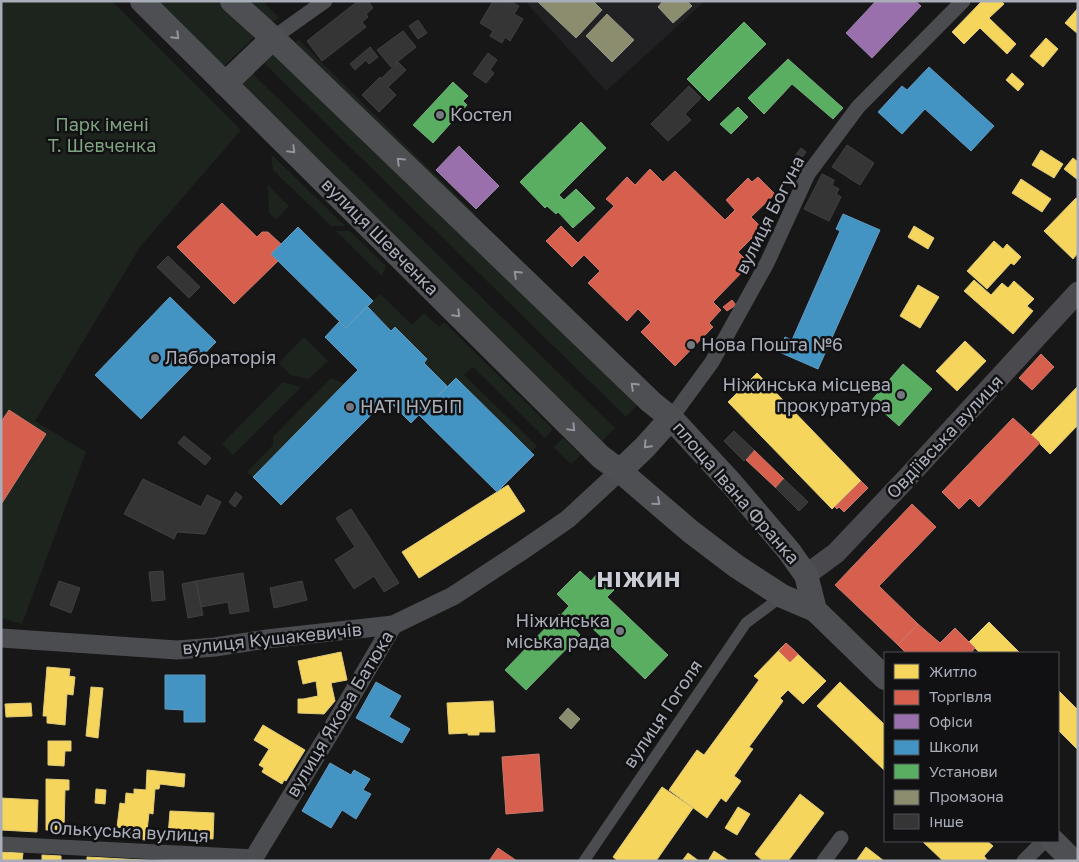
<svg xmlns="http://www.w3.org/2000/svg" width="1079" height="862" viewBox="0 0 1079 862" font-family="'Golos Text',sans-serif">
  <style>
    .built { fill: #212123 }
    .green { fill: #1d241e }
    .homes { fill: #f6d55c; stroke: #dfc978 }
    .shops { fill: #d6604d; stroke: #c8776d }
    .offices { fill: #9970ab; stroke: #9e82af }
    .schools { fill: #4393c3; stroke: #619bc0 }
    .public { fill: #5aae61; stroke: #71ae7b }
    .industry { fill: #8c8c6e; stroke: #949684 }
    .building { fill: #353536; stroke: #3f4043 }
    .lines { fill: none; stroke-linecap: round; stroke-linejoin: round }
    .pedestrian { stroke: #4b4c50; stroke-width: 11 }
    .minor { stroke: #4b4c50; stroke-width: 15 }
    .tertiary { stroke: #4b4c50; stroke-width: 19 }
    .secondary { stroke: #4a4a4e; stroke-width: 21 }
    .primary { stroke: #4d4f52; stroke-width: 24 }
    .oneway { stroke: #91969e }
    .poi-dot { fill: #757880; stroke: #111113; stroke-width: 2 }
    .labels { text-anchor: middle; stroke-width: 5; stroke-linejoin: round; paint-order: stroke }
    .poi-label { font-size: 18px; fill: #a8adb8; stroke: #111113; text-anchor: start }
    .park-label { font-size: 18px; fill: #7fa381; stroke: #111113 }
    .street-label { font-size: 18px; fill: #a8adb8; stroke: #111113 }
    .district-label { font-size: 22px; font-weight: bold; letter-spacing: 1px; fill: #c9ccd4; stroke: #111113 }
  </style>
  <rect width="100%" height="100%" fill="#171717"/>
  <path class="built" d="M525,1H705L606,91Z"/>
  <path class="green" d="M1,1H112L241,130L140,247L35,421L86,452L22,624L1,618Z
    M154,1H225L258,33L222,68Z
    M250,1H262L279,18L274,21L269,20Z
    M298,39L476,215L473,216L294,45Z
    M276,48L639,403L626,417L263,62Z
    M252,73L615,428L602,441L239,86Z
    M271,154L345,226H331L273,170Z
    M268,185L289,206L276,220L269,213Z
    M336,231H350L386,266L382,276Z
    M380,294L412,325L424,313L439,327L444,322L553,429L545,438L473,367L464,375L537,446L531,452L456,378L447,386L424,363L427,359L395,327L391,331L367,306Z
    M304,337L328,361L309,379L290,375L279,363Z
    M331,378L345,384L253,477L247,472L273,445V437Z
    M283,382L301,387L233,455L222,444Z
    M563,438L581,455L571,464L553,447Z"/>
  <path class="homes" d="M982,1H1001L1004,4L989,18L1016,44L1007,54L980,28L964,44L952,32Z
    M1078,8V34L1065,23Z
    M1046,38L1058,49L1043,67L1030,56Z
    M1012,73L1024,84L1018,91L1006,80Z
    M1041,150L1063,164L1054,178L1032,165Z
    M1073,158L1078,162V180L1064,169Z
    M1021,179L1051,199L1042,212L1012,193Z
    M1076,198L1078,199V253L1073,259L1044,231Z
    M914,226L934,238L928,249L908,237Z
    M994,241L1003,249L1007,244L1021,257L1014,265L1011,263L987,289L967,271Z
    M974,280L991,295L1002,283L1008,288L1014,281L1034,299L1027,306L1033,311L1013,334L964,291Z
    M918,285L939,297L920,328L900,316Z
    M965,341L986,361L957,391L936,371Z
    M757,373L861,481L832,509L728,402Z
    M1078,386V425L1050,454L1031,435Z
    M508,485L525,511L419,578L402,552Z
    M989,622L1020,653H980L969,642Z
    M786,643L826,681L803,704L788,690L780,698L783,701L749,747L753,749L734,776L741,781L726,802L721,798L707,818L669,790L697,750L704,755L759,680L754,676Z
    M341,652L347,680L331,683L335,701L324,714L298,713V699H303L318,696L316,681L303,684L298,661Z
    M47,667L70,669L69,676L75,677L73,695L67,694L65,725L47,723V716H43Z
    M840,682L885,725V771L817,706Z
    M91,687L103,688L98,738L86,736Z
    M1058,690L1078,710V750L1058,730Z
    M493,701L495,732H479V735H468V733L449,734L447,703Z
    M31,703L32,716L6,717L5,704Z
    M263,725L305,750L286,781L284,780L282,784L262,772L264,768L259,765L269,749L254,740Z
    M48,741H71V751H65L64,766L48,765Z
    M147,770L185,774L184,787L160,784L159,789H155L153,814L149,813L146,840L129,838L130,829L117,827L120,803L125,804L126,793L134,794V789L146,790Z
    M46,779L69,780V790H65L64,830H46Z
    M662,787L693,808L656,861H618L613,857Z
    M96,789L106,790L105,804L95,803Z
    M800,794L824,813L788,861H763L755,854Z
    M1,798L38,800L37,832L1,830Z
    M738,807L750,814L737,835L725,828Z
    M170,811L214,813L213,839L168,836Z
    M922,841H987L993,846L984,856L988,861H943Z
    M866,847L884,861H856Z
    M714,851L729,861H708Z
    M1,852L23,853L22,861H1Z
    M688,853L699,861H682Z
    M42,855L61,856V861H42Z
    M87,857L160,861H87Z"/>
  <path class="shops" d="M650,169L663,182L675,171L725,220L735,210L726,200L748,178L752,182L758,177L775,194L751,217L762,228L738,252L750,264L713,302L721,310L709,323L713,327L675,366L641,332L651,322L638,309L627,321L588,283L600,271L584,255L572,267L546,241L561,226L578,243L614,206L606,199L627,177L635,185Z
    M222,203L257,237L262,232H268L281,244L271,254L278,261L234,304L177,247Z
    M732,300L736,305L727,311L723,307Z
    M1041,354L1054,367L1032,390L1019,378Z
    M9,410L46,434L2,503L1,422Z
    M1013,418L1040,443L979,507L970,498L959,509L942,492Z
    M754,450L784,479L776,488L746,460Z
    M861,481L868,488L844,512L839,507L837,509L835,507Z
    M912,504L936,527L879,586L918,624L898,645L835,585Z
    M918,624L940,643L955,628L975,648L971,653H906L898,645Z
    M786,643L798,654L790,662L779,651Z
    M539,754L543,811L506,814L502,757Z
    M498,848L517,861H489Z"/>
  <path class="offices" d="M876,1H915L921,6L872,58L846,33Z
    M459,146L499,186L476,209L436,170Z"/>
  <path class="schools" d="M929,67L994,126L971,151L925,109L902,134L878,112L902,86L907,90Z
    M843,214L880,230L818,369L779,352L785,337L792,340L840,231L836,229Z
    M298,227L373,301L346,328L271,254Z
    M170,297L216,342L141,419L95,375Z
    M367,306L391,331L395,327L427,359L424,363L447,386L411,423L387,399L281,505L253,477L358,370L325,337L339,322L346,328Z
    M456,378L534,455L497,492L419,415Z
    M165,675H205V722H184V710L165,709Z
    M376,682L401,696L389,717L410,729L402,743L356,718Z
    M330,763L351,775L354,770L370,779L363,790L371,794L356,819L342,810L331,828L302,811Z"/>
  <path class="public" d="M744,22L766,44L709,101L687,79Z
    M788,59L843,108L833,119L792,84L764,114L748,98Z
    M453,82L468,96L463,101L467,105L433,143L413,125Z
    M738,107L748,117L731,134L720,124Z
    M581,122L606,148L559,195L564,200L576,189L595,208L573,228L558,212L556,214L547,206L545,208L520,182Z
    M903,364L932,389L899,426L871,401Z
    M580,571L591,581L597,574L614,590L607,597L668,655L645,679L583,619L574,628L580,635L526,690L505,670L559,614L560,616L569,606L557,594Z"/>
  <path class="industry" d="M537,1H593L602,10L576,38Z
    M663,1H687L692,6L673,23L658,7Z
    M607,14L634,40L612,62L586,36Z
    M568,708L580,719L571,729L559,718Z"/>
  <path class="building" d="M358,1H368L373,8L366,14L368,17L362,22L366,27L322,61L307,41Z
    M493,1H510L519,6L514,14L523,19L510,41L505,37L502,43L490,36L493,31L480,23Z
    M418,20L427,33L418,39L409,26Z
    M403,31L416,47L391,67L377,50Z
    M370,47L378,57L369,64L366,60L355,70L350,64Z
    M488,53L497,60L490,70L494,73L486,83L473,74Z
    M398,62L406,70L388,87L396,95L379,112L362,95L380,77L381,79Z
    M689,86L701,98L685,114L691,120L668,141L651,124Z
    M847,145L874,163L860,185L832,167Z
    M801,148L806,152L800,160L795,156Z
    M822,174L834,180L832,185L839,189L836,194L841,197L829,221L804,209Z
    M168,256L200,287L189,298L157,267Z
    M734,431L754,450L744,461L724,441Z
    M184,436L211,458L205,465L178,443Z
    M143,479L201,507L207,495L221,502L205,534L177,532L174,539L124,514Z
    M784,479L808,502L799,511L776,488Z
    M236,492L242,497L235,507L229,502Z
    M351,509L399,583L384,592L374,576L354,589L335,560L355,547L336,518Z
    M163,571L165,600L152,601L149,572Z
    M243,573L249,611L230,614L228,602L201,607L196,581Z
    M59,581L80,588L71,613L50,605Z
    M196,581L203,615L188,618L182,584Z
    M302,581L307,600L274,608L270,588Z"/>
  <g class="lines">
    <path class="pedestrian" d="M584,861L746,623L769,606L782,596"/>
    <path class="minor" d="M273,38L325,1
      M671,418L712,362L767,263L808,174L858,107L963,1
      M1,844L255,857
      M824,861L841,838
      M1024,861L1044,841"/>
    <path class="tertiary" d="M1,638L177,650L215,647L267,639L393,625
      M252,861L332,729L393,625L453,596L523,550L568,519L620,471"/>
    <path class="secondary" d="M806,575L836,553L907,478L1078,292"/>
    <path class="primary" d="M142,1L601,457L620,471L690,531L736,566L782,596L815,610L885,678
      M232,1L273,38L651,402L671,418L732,484L789,551L806,575L815,610
      M225,84L273,38
      M620,471L645,447L671,418
      M1053,841L1073,861"/>
  </g>
  <defs><path id="oneway-chevron" d="M-2-3.5L2.5 0L-2 3.5" fill="none" stroke-width="1.6" stroke-linecap="round" stroke-linejoin="round" transform="scale(1.25)"/></defs>
  <g class="oneway">
    <use href="#oneway-chevron" transform="translate(176 36) rotate(45)"/>
    <use href="#oneway-chevron" transform="translate(292 150) rotate(45)"/>
    <use href="#oneway-chevron" transform="translate(400 161) rotate(-136)"/>
    <use href="#oneway-chevron" transform="translate(517 274) rotate(-136)"/>
    <use href="#oneway-chevron" transform="translate(457 314) rotate(45)"/>
    <use href="#oneway-chevron" transform="translate(634 386) rotate(-136)"/>
    <use href="#oneway-chevron" transform="translate(572 428) rotate(45)"/>
    <use href="#oneway-chevron" transform="translate(647 445) rotate(133)"/>
    <use href="#oneway-chevron" transform="translate(657 502) rotate(41)"/>
  </g>
  <g class="poi-dot">
    <circle cx="440" cy="115" r="5"/>
    <circle cx="691" cy="345" r="5"/>
    <circle cx="155" cy="358" r="5"/>
    <circle cx="901" cy="395" r="5"/>
    <circle cx="350" cy="407" r="5"/>
    <circle cx="620" cy="631" r="5"/>
  </g>
  <g class="labels">
    <g class="poi-label">
      <text x="450" y="121">Костел</text>
      <text x="701" y="351">Нова Пошта №6</text>
      <text x="165" y="364">Лабораторія</text>
      <text x="891" y="391" text-anchor="end">Ніжинська місцева<tspan x="891" dy="21">прокуратура</tspan></text>
      <text x="360" y="413">НАТІ НУБІП</text>
      <text x="610" y="627" text-anchor="end">Ніжинська<tspan x="610" dy="21">міська рада</tspan></text>
    </g>
    <g class="park-label">
      <text x="102" y="131">Парк імені<tspan x="102" dy="21">Т. Шевченка</tspan></text>
    </g>
    <g class="street-label">
      <text transform="translate(770 215) rotate(-63)" y="6">вулиця Богуна</text>
      <text transform="translate(380 237) rotate(45)" y="6">вулиця Шевченка</text>
      <text transform="translate(945 437) rotate(-47)" y="6">Овдіївська вулиця</text>
      <text transform="translate(736 493) rotate(49)" y="6">площа Івана Франка</text>
      <text transform="translate(272 639) rotate(-6)" y="6">вулиця Кушакевичів</text>
      <text transform="translate(340 714) rotate(-59)" y="6">вулиця Якова Батюка</text>
      <text transform="translate(663 714) rotate(-56)" y="6">вулиця Гоголя</text>
      <text transform="translate(129 832) rotate(3)" y="6">Олькуська вулиця</text>
    </g>
    <g class="district-label">
      <text x="639" y="587">НІЖИН</text>
    </g>
  </g>
  <rect width="1079" height="862" fill="none" stroke="#a8adb8" stroke-width="5"/>
  <rect x="884" y="652" width="175" height="190" fill="#111113" stroke="#4d4f55"/>
  <rect x="894" y="664" width="25" height="15" fill="#f6d55c" stroke="#4d4f55"/>
  <text x="929" y="677" font-size="15" fill="#a8adb8">Житло</text>
  <rect x="894" y="690" width="25" height="15" fill="#d6604d" stroke="#4d4f55"/>
  <text x="929" y="702" font-size="15" fill="#a8adb8">Торгівля</text>
  <rect x="894" y="714" width="25" height="15" fill="#9970ab" stroke="#4d4f55"/>
  <text x="929" y="727" font-size="15" fill="#a8adb8">Офіси</text>
  <rect x="894" y="740" width="25" height="15" fill="#4393c3" stroke="#4d4f55"/>
  <text x="929" y="752" font-size="15" fill="#a8adb8">Школи</text>
  <rect x="894" y="764" width="25" height="15" fill="#5aae61" stroke="#4d4f55"/>
  <text x="929" y="777" font-size="15" fill="#a8adb8">Установи</text>
  <rect x="894" y="790" width="25" height="15" fill="#8c8c6e" stroke="#4d4f55"/>
  <text x="929" y="802" font-size="15" fill="#a8adb8">Промзона</text>
  <rect x="894" y="814" width="25" height="15" fill="#353536" stroke="#4d4f55"/>
  <text x="929" y="827" font-size="15" fill="#a8adb8">Інше</text>
</svg>
